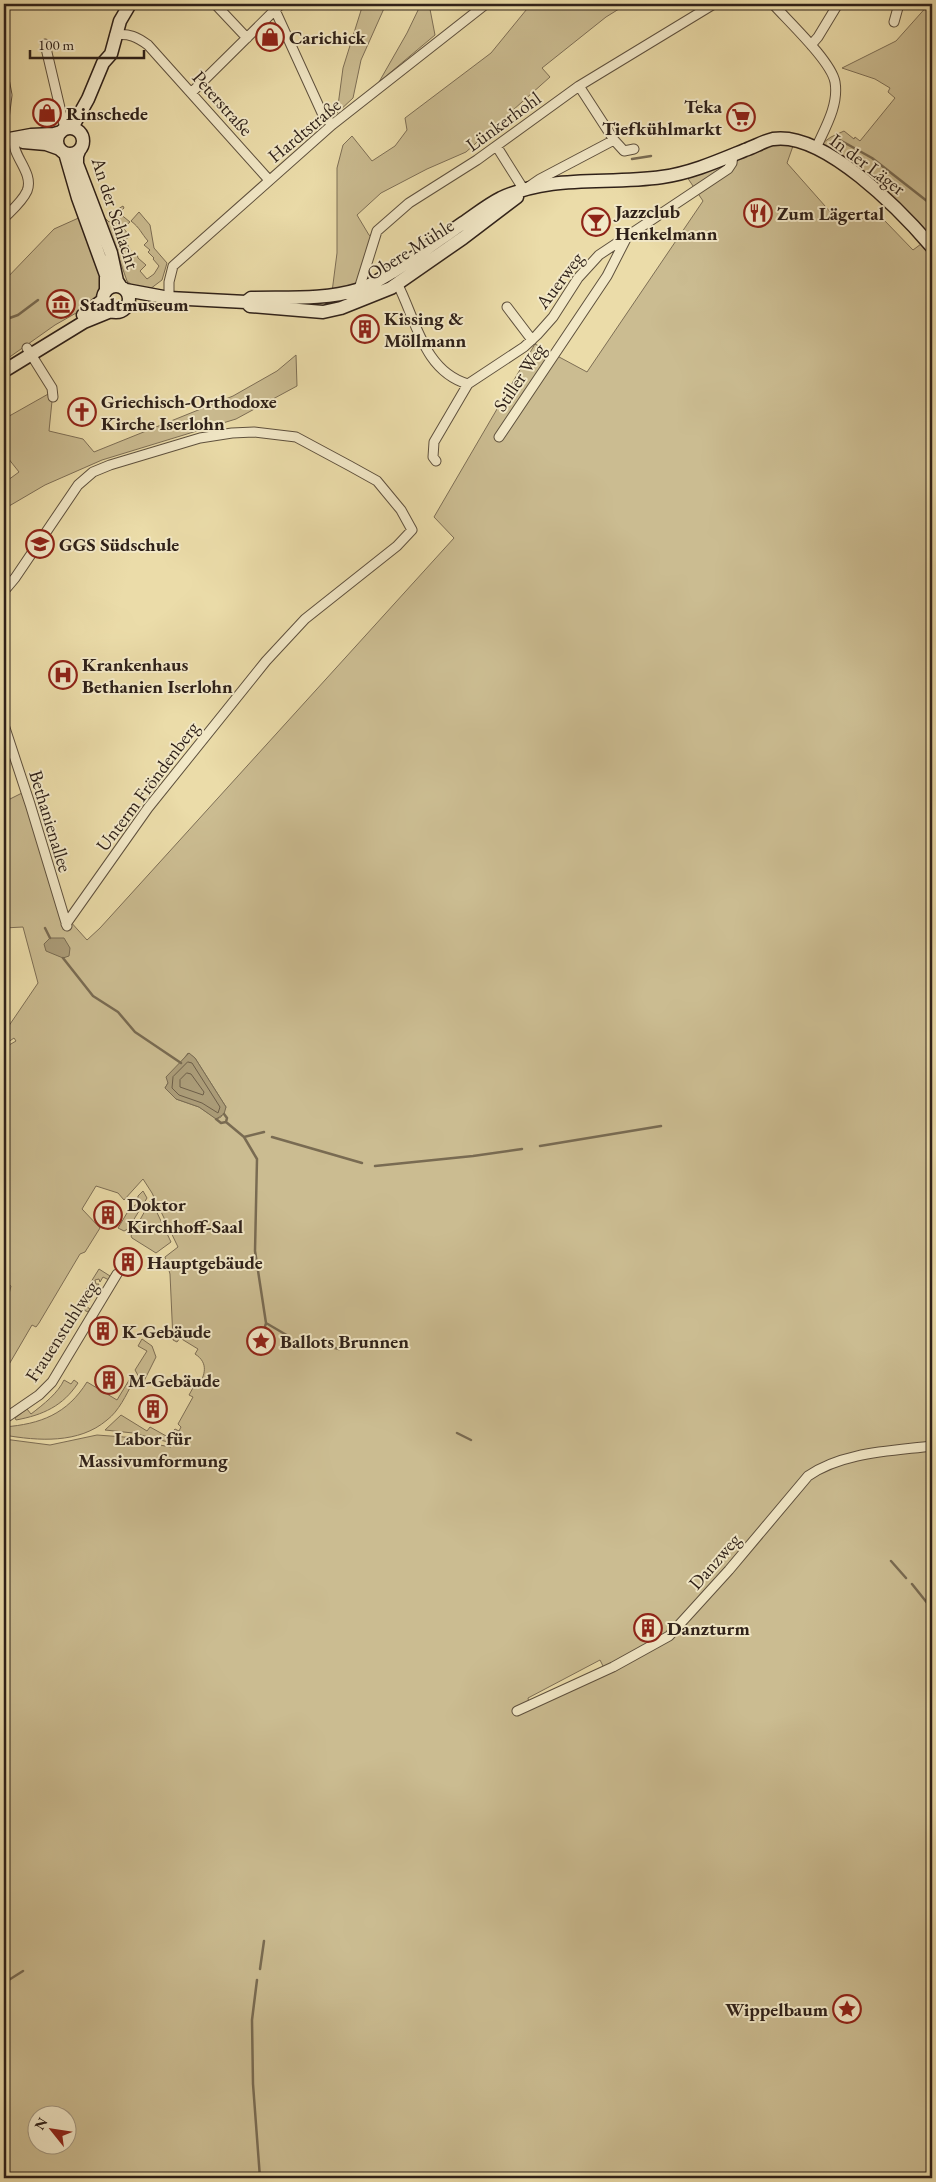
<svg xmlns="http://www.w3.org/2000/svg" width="936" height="2182" viewBox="0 0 936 2182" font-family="'EB Garamond',serif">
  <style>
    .green { fill: #cbbc91; stroke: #7d6e55; fill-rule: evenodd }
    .water { fill: #ab9c78; stroke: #796b52 }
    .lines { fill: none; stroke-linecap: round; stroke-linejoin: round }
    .shore { stroke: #6d5e48; stroke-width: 1 }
    .stream { stroke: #796b52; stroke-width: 2.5 }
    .street-casing { stroke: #5e503d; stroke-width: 11 }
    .secondary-casing { stroke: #2f2119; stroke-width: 15 }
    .street { stroke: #f2e8c7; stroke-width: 9 }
    .secondary { stroke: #f2e8c7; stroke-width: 12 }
    .labels { text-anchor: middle; stroke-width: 4; stroke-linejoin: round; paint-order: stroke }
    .poi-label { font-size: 19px; font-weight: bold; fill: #2f2119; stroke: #f2e8c7; text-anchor: start }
    .street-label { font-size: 19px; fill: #2f2119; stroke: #f2e8c7 }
  </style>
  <rect width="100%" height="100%" fill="#ebdca9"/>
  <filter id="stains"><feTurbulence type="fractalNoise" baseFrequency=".004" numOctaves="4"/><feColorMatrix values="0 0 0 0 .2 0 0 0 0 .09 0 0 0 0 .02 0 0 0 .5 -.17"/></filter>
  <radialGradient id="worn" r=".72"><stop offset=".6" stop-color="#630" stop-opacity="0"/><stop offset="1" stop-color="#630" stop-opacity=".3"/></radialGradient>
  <path class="green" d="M363,4H386L361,60L353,98L337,113L343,68Z
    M421,4H429L435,35L379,82L407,33Z
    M531,4H627L606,17L542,68L550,77L466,152L427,169L381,193L357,215L369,235L373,238L357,287L332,292L337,253V168L343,145L352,136L372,161L395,146L407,130L405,118L491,53Z
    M929,4H932V244L817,147L831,137L844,131L854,139L855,137L860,141L895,98L888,92L890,88L875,79L842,68L896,41Z
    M776,143L793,146L787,163L833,215L845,218L871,219L885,221L913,250L925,241L932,250V2178H4V1439L50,1445L97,1435L137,1438L154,1444L171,1447L182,1434L179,1432L172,1440L168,1442L133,1433L105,1430L121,1415L147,1431L150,1427L168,1437L175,1429L179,1431L181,1427L178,1424L193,1397L189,1395L194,1386L198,1387C205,1375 209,1363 195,1354L198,1349L180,1338L177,1342L173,1340L170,1274L165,1257L178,1247L152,1193L143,1179L124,1200L118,1193L96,1186L82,1209L100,1228L85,1252L80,1254L39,1323L36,1327L32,1325L4,1373V1314L11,1286L4,1282V1048L16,1041L14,1038L4,1045V1033L38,983L23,927L4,928V802L30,789L69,920L87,940L100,928L454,538L434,517L535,344L587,372L703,201L687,177ZM188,1053L195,1058L226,1107L221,1117L217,1119L199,1107L176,1099L165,1088L176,1069ZM600,1660L606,1672L530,1709L528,1698ZM38,2114H68V2144H38Z
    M123,206L124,208L119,213L130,222L123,228L130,236L125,240L131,251L128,254L132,258L137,254L138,258L146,265L140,271L147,279L154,274L159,266L153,259L154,258L148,252L150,250L144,245L148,241C141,233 140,228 131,221L139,212L150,225L154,248L167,263L162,280L150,289L132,285L127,281L105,218L109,222L116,219L113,212Z
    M83,216L105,274L102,295L92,304L55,325L4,361V281L54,229Z
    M296,355L297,386L236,419L102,460L45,485L4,509V483L19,472L4,453V419L50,393L52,401L49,431L83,439L94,452L233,396L277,371Z
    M143,1191L147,1198L128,1229L124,1231L118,1228L130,1208L137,1204L138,1196Z
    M151,1200L171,1242L156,1253L132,1238L131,1236Z
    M99,1269L110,1276L109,1280L103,1277L100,1282L99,1279L95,1280L96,1284H99L86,1306L90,1309L88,1312L84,1310L78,1318L71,1314Z
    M142,1339L152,1346L156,1357L144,1381L140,1379L135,1370L147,1351L138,1346Z
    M131,1377L134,1378L133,1382C126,1395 119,1411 107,1420C79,1444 38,1441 4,1435V1427C41,1424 67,1414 87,1382L117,1400Z
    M64,1380L71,1384L74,1380L78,1383C63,1406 43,1415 16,1420L15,1418L27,1409L31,1414C44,1404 58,1393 64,1380Z"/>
  <path class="water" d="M50,938H64L70,948L69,956L63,958L46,951L44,944Z
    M189,1053L195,1058L226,1107L224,1114L216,1119L199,1107L176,1099L165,1088L168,1083L166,1077Z"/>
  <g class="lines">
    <path class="shore" d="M188,1062L192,1063L220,1107L218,1113L202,1103L179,1095L172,1088L173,1077Z
      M187,1073L191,1074L204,1092L203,1095L180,1087V1080Z"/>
    <path class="stream" d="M838,139L872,158L932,205
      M632,159L651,156
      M4,320L18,315L38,300
      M45,928L50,938
      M63,958L93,996L118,1012L135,1032L181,1063
      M224,1114L227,1118L226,1122L244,1137L257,1159L255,1251L266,1323L261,1341
      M216,1119L221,1123L226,1122
      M244,1137L264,1132
      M272,1137L362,1163
      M540,1146L661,1126
      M375,1166L473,1156L522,1149
      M266,1323L290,1337
      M293,1345L316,1343L339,1349
      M457,1433L471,1440
      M891,1561L906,1578
      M912,1584L932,1609
      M260,1969L264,1941
      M257,1980L252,2020L253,2084L260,2178
      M4,1983L23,1971"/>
    <defs>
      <path id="street" d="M215,4L247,38
        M270,4L275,10L322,113L332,125
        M773,4C788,21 831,61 835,82C839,105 825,128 816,148
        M894,22L899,4
        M115,35C129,33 137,37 148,45L269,180
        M45,44L65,129
        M811,45L818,37L838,4
        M4,79L7,95L4,119
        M579,86L614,140L624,151L634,149
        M191,93L281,4
        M497,147L524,190L540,179L614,140
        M4,218C12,210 22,202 27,191C35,172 8,152 16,140
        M397,283C416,319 423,371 468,384L524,347L537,335L553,317L578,278L599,255L728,169L732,163L733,155
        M358,292L377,231L409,203L477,160L579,86L714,4
        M169,298V282L173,266L332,125L486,4
        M507,307L532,340
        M27,348L52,388L53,397
        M499,437L607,276L628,235
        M436,461L433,457L434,442L468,384
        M4,591L15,578L78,485L93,472L110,465L200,438L232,433L254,432L296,437L350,466L377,481L401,510L412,530L397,546L305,619L266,661L148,808L66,924
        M4,725L30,804L67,926
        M4,1419L39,1395L52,1382L117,1274
        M517,1711L613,1667L669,1636L729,1570L808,1476C842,1452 892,1451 932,1446"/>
      <path id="secondary" d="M57 141a13 13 0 1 1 26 0a13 13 0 1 1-26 0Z
        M69,128L74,124L88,99L103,63L111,54L120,21L130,4
        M4,140L31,135L54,134L61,132
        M23,142L46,144L60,149
        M79,151L77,156V164L111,253L117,281L121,287
        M65,153L78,198L106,275V291
        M103 299a13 13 0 1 1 26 0a13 13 0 1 1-26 0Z
        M126,290L169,298L246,302L251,298C284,297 325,300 357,290C370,286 382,278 394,271C417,256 440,239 463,223C475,215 487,205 501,198C554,174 606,185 662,177C691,173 718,161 745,150C754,147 764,141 773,139C824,131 901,211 932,247
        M246,302L250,306L323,312L341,308L391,288L463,238L517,197
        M83,315L103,300
        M4,371L84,322L111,311"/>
    </defs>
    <use href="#street" class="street-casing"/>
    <use href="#secondary" class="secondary-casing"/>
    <use href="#street" class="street"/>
    <use href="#secondary" class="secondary"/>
  </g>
  <defs>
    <symbol id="shop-ring" viewBox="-11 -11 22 22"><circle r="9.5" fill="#f2e8c7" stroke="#8f2418" stroke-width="1.5"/><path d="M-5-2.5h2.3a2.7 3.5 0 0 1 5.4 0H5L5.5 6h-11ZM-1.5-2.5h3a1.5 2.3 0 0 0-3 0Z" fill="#8f2418"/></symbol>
    <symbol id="supermarket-ring" viewBox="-11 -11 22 22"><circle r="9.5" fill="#f2e8c7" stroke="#8f2418" stroke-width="1.5"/><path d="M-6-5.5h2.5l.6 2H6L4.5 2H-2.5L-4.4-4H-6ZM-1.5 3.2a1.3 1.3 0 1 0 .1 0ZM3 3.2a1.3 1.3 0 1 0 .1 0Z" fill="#8f2418"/></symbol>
    <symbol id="restaurant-ring" viewBox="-11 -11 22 22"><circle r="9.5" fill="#f2e8c7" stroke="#8f2418" stroke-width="1.5"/><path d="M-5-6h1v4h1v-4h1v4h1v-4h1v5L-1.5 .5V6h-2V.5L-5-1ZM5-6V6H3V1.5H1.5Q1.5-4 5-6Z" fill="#8f2418"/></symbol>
    <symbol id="bar-ring" viewBox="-11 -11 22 22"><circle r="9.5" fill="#f2e8c7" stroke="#8f2418" stroke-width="1.5"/><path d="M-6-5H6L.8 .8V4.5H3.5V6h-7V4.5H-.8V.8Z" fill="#8f2418"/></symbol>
    <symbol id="museum-ring" viewBox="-11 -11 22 22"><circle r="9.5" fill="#f2e8c7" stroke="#8f2418" stroke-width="1.5"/><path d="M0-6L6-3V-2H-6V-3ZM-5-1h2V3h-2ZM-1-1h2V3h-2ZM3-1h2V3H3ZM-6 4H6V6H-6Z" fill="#8f2418"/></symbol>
    <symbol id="building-ring" viewBox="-11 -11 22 22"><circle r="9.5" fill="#f2e8c7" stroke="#8f2418" stroke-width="1.5"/><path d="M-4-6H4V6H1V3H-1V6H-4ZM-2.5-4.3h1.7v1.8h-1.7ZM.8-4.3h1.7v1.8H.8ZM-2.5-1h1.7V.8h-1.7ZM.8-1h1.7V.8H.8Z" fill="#8f2418"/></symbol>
    <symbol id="church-ring" viewBox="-11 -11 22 22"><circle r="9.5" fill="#f2e8c7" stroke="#8f2418" stroke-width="1.5"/><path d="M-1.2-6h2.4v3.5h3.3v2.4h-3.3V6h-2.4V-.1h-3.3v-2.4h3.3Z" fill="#8f2418"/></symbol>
    <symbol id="school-ring" viewBox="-11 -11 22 22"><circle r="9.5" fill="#f2e8c7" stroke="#8f2418" stroke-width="1.5"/><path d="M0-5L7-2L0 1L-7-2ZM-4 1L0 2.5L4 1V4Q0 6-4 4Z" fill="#8f2418"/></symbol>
    <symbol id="hospital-ring" viewBox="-11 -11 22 22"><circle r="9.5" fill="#f2e8c7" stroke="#8f2418" stroke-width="1.5"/><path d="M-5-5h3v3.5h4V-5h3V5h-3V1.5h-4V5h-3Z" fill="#8f2418"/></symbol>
    <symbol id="sight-ring" viewBox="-11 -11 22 22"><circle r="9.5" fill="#f2e8c7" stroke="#8f2418" stroke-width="1.5"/><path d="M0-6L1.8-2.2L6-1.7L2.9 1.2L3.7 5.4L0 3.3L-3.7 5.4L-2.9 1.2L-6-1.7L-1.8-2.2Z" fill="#8f2418"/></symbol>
  </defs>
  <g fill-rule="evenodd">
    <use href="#shop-ring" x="254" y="21" width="32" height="32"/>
    <use href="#shop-ring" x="31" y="97" width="32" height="32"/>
    <use href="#supermarket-ring" x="725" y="101" width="32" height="32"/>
    <use href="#restaurant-ring" x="742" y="197" width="32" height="32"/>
    <use href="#bar-ring" x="580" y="206" width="32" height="32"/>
    <use href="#museum-ring" x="45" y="288" width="32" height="32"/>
    <use href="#building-ring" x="349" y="313" width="32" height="32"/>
    <use href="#church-ring" x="66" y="396" width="32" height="32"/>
    <use href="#school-ring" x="24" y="528" width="32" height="32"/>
    <use href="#hospital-ring" x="47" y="659" width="32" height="32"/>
    <use href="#building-ring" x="92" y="1199" width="32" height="32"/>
    <use href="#building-ring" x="112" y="1246" width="32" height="32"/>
    <use href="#building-ring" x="87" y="1315" width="32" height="32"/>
    <use href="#sight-ring" x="245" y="1325" width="32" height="32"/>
    <use href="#building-ring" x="93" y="1364" width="32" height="32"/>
    <use href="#building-ring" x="137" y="1393" width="32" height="32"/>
    <use href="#building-ring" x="632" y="1612" width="32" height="32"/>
    <use href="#sight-ring" x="831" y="1993" width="32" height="32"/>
  </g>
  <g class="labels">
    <g class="poi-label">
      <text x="289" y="44">Carichick</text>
      <text x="722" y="113" text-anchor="end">Teka<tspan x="722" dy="22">Tiefkühlmarkt</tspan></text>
      <text x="66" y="120">Rinschede</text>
      <text x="615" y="218">Jazzclub<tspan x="615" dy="22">Henkelmann</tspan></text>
      <text x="777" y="220">Zum Lägertal</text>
      <text x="80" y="311">Stadtmuseum</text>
      <text x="384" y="325">Kissing &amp;<tspan x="384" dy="22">Möllmann</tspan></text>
      <text x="101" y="408">Griechisch-Orthodoxe<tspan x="101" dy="22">Kirche Iserlohn</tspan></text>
      <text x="59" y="551">GGS Südschule</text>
      <text x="82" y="671">Krankenhaus<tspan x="82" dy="22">Bethanien Iserlohn</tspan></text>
      <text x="127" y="1211">Doktor<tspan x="127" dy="22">Kirchhoff-Saal</tspan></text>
      <text x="147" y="1269">Hauptgebäude</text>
      <text x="122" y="1338">K-Gebäude</text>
      <text x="280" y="1348">Ballots Brunnen</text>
      <text x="128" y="1387">M-Gebäude</text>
      <text x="153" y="1445" text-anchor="middle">Labor für<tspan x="153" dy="22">Massivumformung</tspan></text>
      <text x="667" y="1635">Danzturm</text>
      <text x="828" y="2016" text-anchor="end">Wippelbaum</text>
    </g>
    <g class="street-label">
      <text transform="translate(223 103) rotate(48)" y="7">Peterstraße</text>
      <text transform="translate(503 121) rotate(-36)" y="7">Lünkerhohl</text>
      <text transform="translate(304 130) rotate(-40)" y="7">Hardtstraße</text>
      <text transform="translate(868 164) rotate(37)" y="7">In der Läger</text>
      <text transform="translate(116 213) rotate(72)" y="7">An der Schlacht</text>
      <text transform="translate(410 249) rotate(-32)" y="7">Obere Mühle</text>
      <text transform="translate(559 280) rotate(-53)" y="7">Auerweg</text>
      <text transform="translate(519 377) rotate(-56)" y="7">Stiller Weg</text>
      <text transform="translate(147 786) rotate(-53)" y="7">Unterm Fröndenberg</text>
      <text transform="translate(51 821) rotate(73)" y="7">Bethanienallee</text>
      <text transform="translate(61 1331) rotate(-57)" y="7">Frauenstuhlweg</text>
      <text transform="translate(714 1561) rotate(-49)" y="7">Danzweg</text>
    </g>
  </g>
  <rect width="936" height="2182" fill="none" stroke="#ebdca9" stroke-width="20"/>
  <rect x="5" y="5" width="926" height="2172" fill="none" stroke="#2f2119" stroke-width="2.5"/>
  <rect x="10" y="10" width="916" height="2162" fill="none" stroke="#2f2119"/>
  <g transform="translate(52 2130) rotate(300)"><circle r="24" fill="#f2e8c7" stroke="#a49881"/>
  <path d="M0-4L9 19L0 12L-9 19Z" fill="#8f2418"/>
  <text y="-8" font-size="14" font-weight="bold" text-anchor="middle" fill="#2f2119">N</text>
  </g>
  <path d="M30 50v8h114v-8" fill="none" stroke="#2f2119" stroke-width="2.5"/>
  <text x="38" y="50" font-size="15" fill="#2f2119" stroke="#f2e8c7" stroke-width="4" paint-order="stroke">100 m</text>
  <rect width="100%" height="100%" filter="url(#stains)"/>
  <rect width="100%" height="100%" fill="url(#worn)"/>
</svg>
